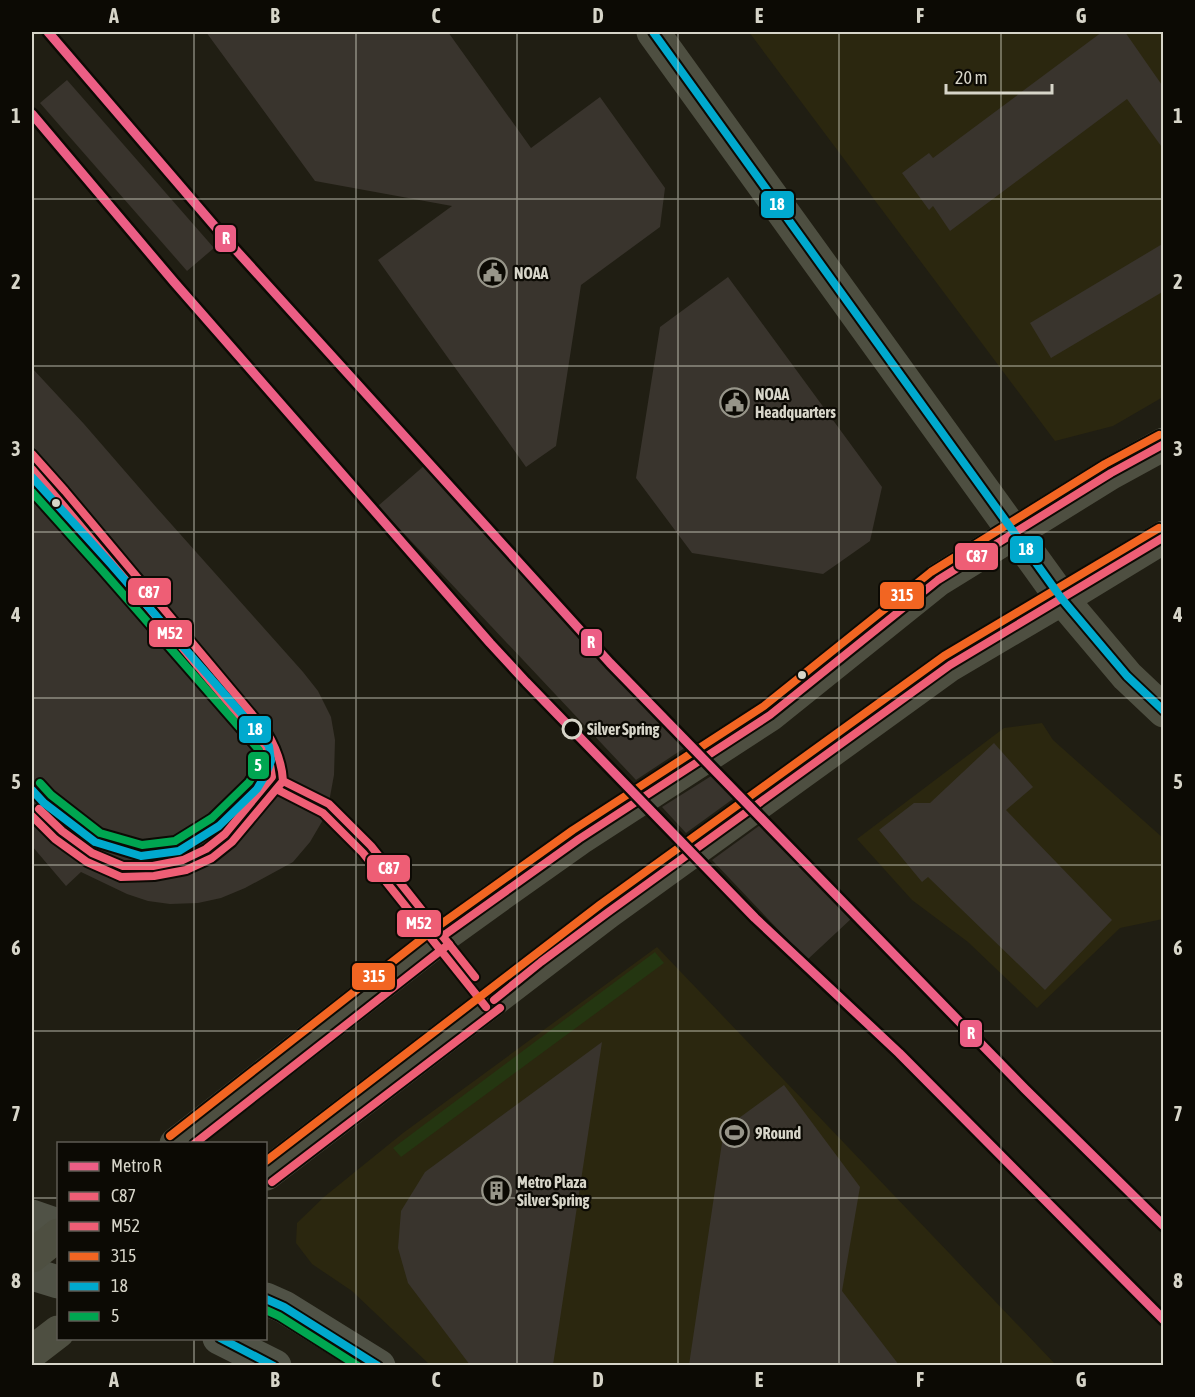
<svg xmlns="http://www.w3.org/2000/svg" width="1195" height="1397" viewBox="0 0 1195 1397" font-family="'Asap Condensed',sans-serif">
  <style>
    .built { fill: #2b270f }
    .grass { fill: #243611 }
    .building { fill: #39342d }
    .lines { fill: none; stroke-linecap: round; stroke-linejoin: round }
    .tertiary { stroke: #505246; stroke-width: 33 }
    .primary { stroke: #4e4f41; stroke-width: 33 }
    .bus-1-casing { stroke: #0c0a04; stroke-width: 12 }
    .bus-2-casing { stroke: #0c0a04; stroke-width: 12 }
    .bus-3-casing { stroke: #0c0a04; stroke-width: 12 }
    .bus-4-casing { stroke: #0c0a04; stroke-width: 12 }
    .bus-5-casing { stroke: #0c0a04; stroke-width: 12 }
    .bus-1 { stroke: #ee5e75; stroke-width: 8 }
    .bus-2 { stroke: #ee5e75; stroke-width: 8 }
    .bus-3 { stroke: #f26522; stroke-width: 8 }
    .bus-4 { stroke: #00a9ce; stroke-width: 8 }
    .bus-5 { stroke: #00a651; stroke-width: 8 }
    .metro-1-casing { stroke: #0c0a04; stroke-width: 14 }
    .metro-1 { stroke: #ec5e85; stroke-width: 9 }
    .grid { fill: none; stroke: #d7d5c9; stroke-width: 1.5; stroke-opacity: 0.55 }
    .bus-dot { fill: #d7d5c9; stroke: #0c0a04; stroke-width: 2 }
    .stop-dot { fill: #0c0a04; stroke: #d7d5c9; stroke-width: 3 }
    .labels { text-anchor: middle; stroke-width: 4.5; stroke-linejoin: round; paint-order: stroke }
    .poi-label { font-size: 16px; font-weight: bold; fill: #d7d5c9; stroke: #0c0a04; text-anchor: start }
    .stop-label { font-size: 16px; font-weight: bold; fill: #d7d5c9; stroke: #0c0a04; text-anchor: start }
    .line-badge { stroke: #0c0a04; stroke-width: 2 }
    .badge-label { font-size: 16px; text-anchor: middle; font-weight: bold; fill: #fff }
    .neatline { fill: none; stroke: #d7d5c9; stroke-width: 2 }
    .grid-label { font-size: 20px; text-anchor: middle; font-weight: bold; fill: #d7d5c9 }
  </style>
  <rect width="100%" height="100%" fill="#201e13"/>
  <path class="built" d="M749,32H1163V397L1113,426L1055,441Z
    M1042,723L1053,740L1163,838V919L1120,928L1037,1008L968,942L912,900L857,839L1004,728Z
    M657,947L1056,1365H430L352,1291L312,1264L296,1243L297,1223L324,1197L403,1133Z"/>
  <path class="grass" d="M655,952L664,963L401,1157L393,1148Z"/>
  <path class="building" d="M206,32H448L531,148L600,97L665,188L660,227L581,285L556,446L526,467L378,260L452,206L315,181Z
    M1102,32H1125L1164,88V150L1127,99L950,231L933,206L929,210L902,173L929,153L933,158Z
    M67,80L214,248L187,271L40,103Z
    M1164,243V291L1051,358L1030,323Z
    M728,277L882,487L870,541L823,574L692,553L636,478L660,327Z
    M32,368L84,424L156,507L303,672L318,691L331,717L335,740L334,775L327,813L310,842L293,862L245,888L221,898L198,903L170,904L148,901L127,894L81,872L66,886L32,846Z
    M425,465L689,745L636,780L378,506Z
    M994,743L1033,787L1006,810L1112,920L1045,990L928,877L922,882L879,830L914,803H930Z
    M716,773L737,796L686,833L662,807Z
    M763,823L852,918L807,960L712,860Z
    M602,1042L553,1365H470L408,1283L398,1248L401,1211L425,1172Z
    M784,1085L860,1187L842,1291L899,1365H689L724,1129Z"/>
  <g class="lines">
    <path class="tertiary" d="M32,1216L58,1225
      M32,1274L58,1282
      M266,1299L284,1307L379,1366
      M219,1338L275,1366"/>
    <path class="primary" d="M653,32L1062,599L1127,676L1164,711
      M176,1144L443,936L493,900L579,839L770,715L938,580L1111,473L1164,444
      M266,1174L607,913L950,665L1062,599L1164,537
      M32,1256L58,1235
      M32,1352L58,1332"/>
    <defs>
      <path id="bus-1" d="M32,454L65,491L266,731C276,747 282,762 283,781L232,842L212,858L186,870L154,876L121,877L87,862L55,839L32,816
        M283,781L329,804L371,846L475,977
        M443,936L579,839L770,715L938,580L1111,473L1164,444
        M494,1000L541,962L607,913L950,665L1164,537"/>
      <path id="bus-2" d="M32,469L57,498L257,737L269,758L272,777L225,834L206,849L183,860L153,866H123L92,853L62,831L39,809
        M278,790L323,813L363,853L486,1007
        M194,1144L449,944
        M272,1182L500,1008"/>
      <path id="bus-3" d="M170,1136L437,927L573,830L764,706L931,572L1105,464L1159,435
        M266,1161L601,904L944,656L1159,528"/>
      <path id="bus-4" d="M653,32L1062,599L1127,676L1164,711
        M32,477L110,563L256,730L269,746L271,761L266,774L257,789L219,826L179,851L141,856L95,842L44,803L32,790
        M266,1299L284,1307L378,1366
        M220,1338L274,1366"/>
      <path id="bus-5" d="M32,492L102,570L248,737L259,750L260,760L257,769L249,782L212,818L175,841L142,845L100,833L51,795L40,783
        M266,1310L279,1316L358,1366"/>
    </defs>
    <use href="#bus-1" class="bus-1-casing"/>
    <use href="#bus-2" class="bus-2-casing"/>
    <use href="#bus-3" class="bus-3-casing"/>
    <use href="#bus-4" class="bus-4-casing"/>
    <use href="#bus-5" class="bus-5-casing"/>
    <use href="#bus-1" class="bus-1"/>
    <use href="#bus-2" class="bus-2"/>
    <use href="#bus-3" class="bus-3"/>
    <use href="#bus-4" class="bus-4"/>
    <use href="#bus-5" class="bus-5"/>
    <defs>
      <path id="metro-1" d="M48,32L224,237L610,663L1025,1089L1164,1226
        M32,114L174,282L490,643L526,682L755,918L899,1053L1164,1320"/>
    </defs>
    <use href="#metro-1" class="metro-1-casing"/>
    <use href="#metro-1" class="metro-1"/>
  </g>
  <path class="grid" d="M194,32V1144M356,32V1366M517,32V1366M678,32V1366M839,32V1366M1001,32V1366M32,199H1164M32,366H1164M32,532H1164M32,698H1164M32,865H1164M32,1031H1164M32,1198H58M266,1198H1164M194,1338V1366"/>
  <defs>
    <symbol id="civic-ring" viewBox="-11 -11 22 22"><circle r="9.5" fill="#0c0a04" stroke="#979589" stroke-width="1.5"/><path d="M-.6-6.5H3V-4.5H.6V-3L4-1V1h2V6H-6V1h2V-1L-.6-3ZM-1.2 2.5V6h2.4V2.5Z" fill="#979589"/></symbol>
    <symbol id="stadium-ring" viewBox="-11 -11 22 22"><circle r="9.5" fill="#0c0a04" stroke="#979589" stroke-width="1.5"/><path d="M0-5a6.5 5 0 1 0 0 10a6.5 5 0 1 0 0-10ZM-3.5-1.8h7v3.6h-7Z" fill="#979589"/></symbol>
    <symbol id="building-ring" viewBox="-11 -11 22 22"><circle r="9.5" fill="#0c0a04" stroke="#979589" stroke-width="1.5"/><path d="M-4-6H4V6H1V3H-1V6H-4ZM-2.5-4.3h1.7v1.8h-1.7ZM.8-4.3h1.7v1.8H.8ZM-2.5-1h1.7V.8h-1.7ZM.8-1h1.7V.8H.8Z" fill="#979589"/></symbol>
  </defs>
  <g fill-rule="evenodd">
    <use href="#civic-ring" x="476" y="256" width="33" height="33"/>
    <use href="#civic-ring" x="718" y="386" width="33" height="33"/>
    <use href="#stadium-ring" x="718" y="1116" width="33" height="33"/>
    <use href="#building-ring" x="480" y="1174" width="33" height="33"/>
  </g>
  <g class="bus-dot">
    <circle cx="56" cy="503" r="5"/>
    <circle cx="802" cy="675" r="5"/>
  </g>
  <circle class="stop-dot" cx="572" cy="729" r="9"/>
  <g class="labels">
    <g class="poi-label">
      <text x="514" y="279">NOAA</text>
      <text x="755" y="400">NOAA<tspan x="755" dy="18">Headquarters</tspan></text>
      <text x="755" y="1139">9Round</text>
      <text x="517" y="1188">Metro Plaza<tspan x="517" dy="18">Silver Spring</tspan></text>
    </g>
    <g class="stop-label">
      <text x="587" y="735">Silver Spring</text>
    </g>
  </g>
  <g class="line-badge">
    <rect x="760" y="190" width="35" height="29" rx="6" fill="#00a9ce"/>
    <rect x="214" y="224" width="23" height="29" rx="6" fill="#ec5e85"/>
    <rect x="1009" y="535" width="35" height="29" rx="6" fill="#00a9ce"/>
    <rect x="954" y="542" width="45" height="29" rx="6" fill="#ee5e75"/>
    <rect x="127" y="577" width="45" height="29" rx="6" fill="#ee5e75"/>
    <rect x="879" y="581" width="46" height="29" rx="6" fill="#f26522"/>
    <rect x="148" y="619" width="45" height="29" rx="6" fill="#ee5e75"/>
    <rect x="580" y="628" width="23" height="29" rx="6" fill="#ec5e85"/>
    <rect x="238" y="715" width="34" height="29" rx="6" fill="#00a9ce"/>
    <rect x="247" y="751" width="23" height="29" rx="6" fill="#00a651"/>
    <rect x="366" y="854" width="45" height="29" rx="6" fill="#ee5e75"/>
    <rect x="396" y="909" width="46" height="29" rx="6" fill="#ee5e75"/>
    <rect x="351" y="962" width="45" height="29" rx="6" fill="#f26522"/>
    <rect x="959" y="1019" width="24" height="29" rx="6" fill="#ec5e85"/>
  </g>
  <g class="badge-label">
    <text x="777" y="210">18</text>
    <text x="226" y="244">R</text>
    <text x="1026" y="555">18</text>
    <text x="977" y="562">C87</text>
    <text x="149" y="598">C87</text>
    <text x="902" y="601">315</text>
    <text x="170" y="639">M52</text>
    <text x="591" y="648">R</text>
    <text x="255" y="735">18</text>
    <text x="258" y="771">5</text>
    <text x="389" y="874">C87</text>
    <text x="419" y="929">M52</text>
    <text x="374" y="982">315</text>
    <text x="971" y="1039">R</text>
  </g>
  <rect width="1195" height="1397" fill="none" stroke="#0c0a04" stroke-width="66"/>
  <rect x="57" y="1142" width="210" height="198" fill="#0c0a04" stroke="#5d5b53" stroke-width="1.5"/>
  <rect x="69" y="1162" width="30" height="9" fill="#ec5e85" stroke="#5d5b53" stroke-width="1.5"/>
  <text x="111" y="1172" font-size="18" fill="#d7d5c9">Metro R</text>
  <rect x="69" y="1192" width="30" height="9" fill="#ee5e75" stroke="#5d5b53" stroke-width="1.5"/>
  <text x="111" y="1202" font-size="18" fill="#d7d5c9">C87</text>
  <rect x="69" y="1222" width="30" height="9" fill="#ee5e75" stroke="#5d5b53" stroke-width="1.5"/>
  <text x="111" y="1232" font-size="18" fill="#d7d5c9">M52</text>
  <rect x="69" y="1252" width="30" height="9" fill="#f26522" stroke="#5d5b53" stroke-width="1.5"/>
  <text x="111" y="1262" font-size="18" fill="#d7d5c9">315</text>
  <rect x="69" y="1282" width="30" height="9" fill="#00a9ce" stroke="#5d5b53" stroke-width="1.5"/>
  <text x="111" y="1292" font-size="18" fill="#d7d5c9">18</text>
  <rect x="69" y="1312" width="30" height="9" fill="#00a651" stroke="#5d5b53" stroke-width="1.5"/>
  <text x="111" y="1322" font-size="18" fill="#d7d5c9">5</text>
  <path d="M946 84v9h106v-9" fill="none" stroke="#d7d5c9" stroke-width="3"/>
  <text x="955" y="84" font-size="18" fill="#d7d5c9" stroke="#0c0a04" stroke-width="4.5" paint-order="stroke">20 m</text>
  <rect x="33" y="33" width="1129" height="1331" class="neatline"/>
  <g class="grid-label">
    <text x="114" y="23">A</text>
    <text x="275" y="23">B</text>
    <text x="436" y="23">C</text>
    <text x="598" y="23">D</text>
    <text x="759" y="23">E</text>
    <text x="920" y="23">F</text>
    <text x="1081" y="23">G</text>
    <text x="16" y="123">1</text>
    <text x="1178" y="123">1</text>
    <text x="16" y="289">2</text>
    <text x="1178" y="289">2</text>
    <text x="16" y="456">3</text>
    <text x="1178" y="456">3</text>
    <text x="16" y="622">4</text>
    <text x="1178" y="622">4</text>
    <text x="16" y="789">5</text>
    <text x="1178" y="789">5</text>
    <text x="16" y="955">6</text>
    <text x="1178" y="955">6</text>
    <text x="16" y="1121">7</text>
    <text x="1178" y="1121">7</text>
    <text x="16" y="1288">8</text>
    <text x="1178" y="1288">8</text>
    <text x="114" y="1387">A</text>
    <text x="275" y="1387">B</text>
    <text x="436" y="1387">C</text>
    <text x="598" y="1387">D</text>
    <text x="759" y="1387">E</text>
    <text x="920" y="1387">F</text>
    <text x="1081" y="1387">G</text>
  </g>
</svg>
